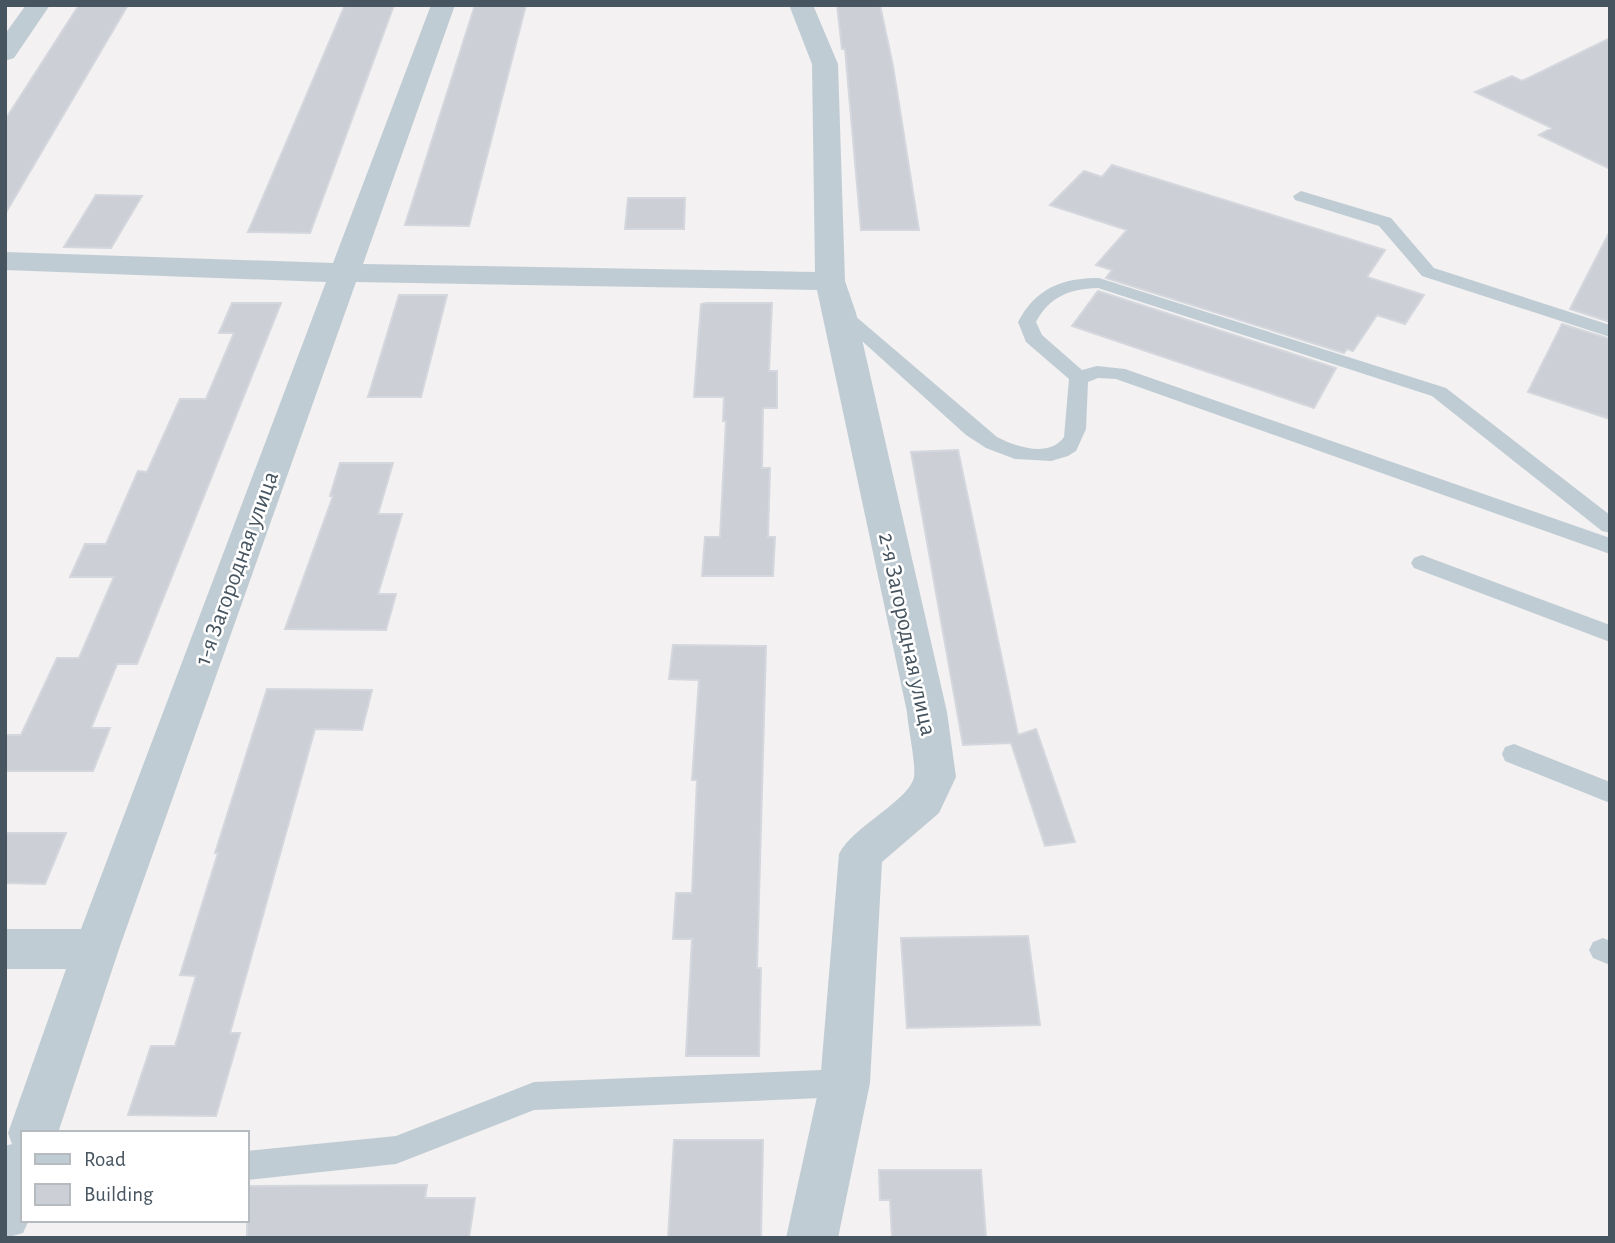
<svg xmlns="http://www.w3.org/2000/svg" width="1615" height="1243" viewBox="0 0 1615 1243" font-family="'Alegreya Sans',sans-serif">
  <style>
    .building { fill: #ccd0d6; stroke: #d4d7dd; stroke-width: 2 }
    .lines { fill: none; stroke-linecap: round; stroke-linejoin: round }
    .service { fill: #c0ccd4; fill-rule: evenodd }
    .minor { fill: #c0ccd4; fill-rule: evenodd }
    .labels { text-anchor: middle; stroke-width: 5; stroke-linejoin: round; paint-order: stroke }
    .street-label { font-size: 24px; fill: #475560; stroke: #fff }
  </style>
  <rect width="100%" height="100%" fill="#f3f1f1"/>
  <path class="building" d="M79,5H128L5,214V120Z
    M345,5H394L310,233L248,232Z
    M475,5H526L469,226L405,225Z
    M837,5H880L893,66L919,230H861L845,49H842Z
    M1610,38V169L1539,135L1552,128L1475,92L1512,76L1522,81Z
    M1112,165L1385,250L1367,277L1424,295L1405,324L1377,315L1353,351L1347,349L1344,353L1106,278L1112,270L1096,265L1127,230L1050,205L1084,171L1102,177Z
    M96,195L142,196L111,248L64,247Z
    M628,198H685L684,229H625Z
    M1610,231V322L1570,309Z
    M1098,291L1336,368L1314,408L1072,326Z
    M399,295H447L421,397H368Z
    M232,303H281L137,664H117L91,728H110L93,771H5V735H21L57,658H79L114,577H70L85,544H106L138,471L147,472L180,399H206L234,333H219Z
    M707,303H772L769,371H777V408H763L762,468H770L768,537H775L773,576H702L705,537H720L726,421H723L724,397H694L701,304Z
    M1562,324L1610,339V419L1528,392Z
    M958,450L1018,735L1036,729L1075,842L1045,846L1011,743L963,745L911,452Z
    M340,463H393L378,514H402L378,594H396L386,630L285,629L333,496H330Z
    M673,645L766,646L757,968H761L759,1056H686L692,939H673L676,893H692L697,780H692L699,680L669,679Z
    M267,689L372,690L362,730L315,729L230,1033H240L216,1116L128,1115L151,1046H175L196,976L180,975L218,853H215Z
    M5,833H66L45,884L5,883Z
    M1028,936L1040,1025L907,1028L901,938Z
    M674,1140H763L761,1238H668Z
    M879,1170H981L986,1238H892L890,1200H880Z
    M427,1185L425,1198H475L469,1238H247V1186Z"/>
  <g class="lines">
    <path class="service" d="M1301,191L1391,218L1434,268L1610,325V337L1422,276L1379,226L1295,200L1293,196Z
      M1099,278L1446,388L1610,515V533L1602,531L1432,396L1098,288C1070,289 1050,296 1036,322L1042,335L1082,370L1097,366L1125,369L1610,538V554L1116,379L1098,378L1088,382L1086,429L1076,451L1068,456L1051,461L1015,459L986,448L966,435L831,313L833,309H847L997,437C1016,447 1049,458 1064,437L1069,379L1026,342L1018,322C1036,288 1062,278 1099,278Z
      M1422,555L1610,625V642L1414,568L1411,563L1414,558Z
      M1514,744L1610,782V803L1505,761L1502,754L1505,747Z
      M1603,938L1610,941V965L1593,958L1589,950L1593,942Z
      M845,1069L855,1073L859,1083L855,1093L845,1097L534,1110L396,1164L247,1180V1151L396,1136L534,1082Z"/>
    <path class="minor" d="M26,5H50L14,58L5,61V34Z
      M431,5H455L363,264L815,272L812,64L789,5H813L838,64L845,281L856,313L947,712L956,777L939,813L882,862L870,1083L838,1238H786L820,1083L839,854C852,827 910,800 914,777C916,763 908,728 907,712L817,290L356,282L119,949L58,1133H23V1220H29L23,1233L5,1238V1146L12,1144L8,1133L66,969H5V929H81L326,282L5,270V252L333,263Z"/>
  </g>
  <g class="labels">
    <g class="street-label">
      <text transform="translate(236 568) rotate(-70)" y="8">1-я Загородная улица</text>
      <text transform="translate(908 634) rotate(78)" y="8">2-я Загородная улица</text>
    </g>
  </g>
  <rect width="1615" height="1243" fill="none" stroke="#475560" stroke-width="14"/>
  <rect x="21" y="1131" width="228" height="91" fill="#ffffff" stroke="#b5bbbf" stroke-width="2"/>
  <rect x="35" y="1154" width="35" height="10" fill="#c0ccd4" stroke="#b5bbbf" stroke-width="2"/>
  <text x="84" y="1166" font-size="21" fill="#475560">Road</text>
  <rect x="35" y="1184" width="35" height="21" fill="#ccd0d6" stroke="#b5bbbf" stroke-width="2"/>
  <text x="84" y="1201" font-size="21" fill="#475560">Building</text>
</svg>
